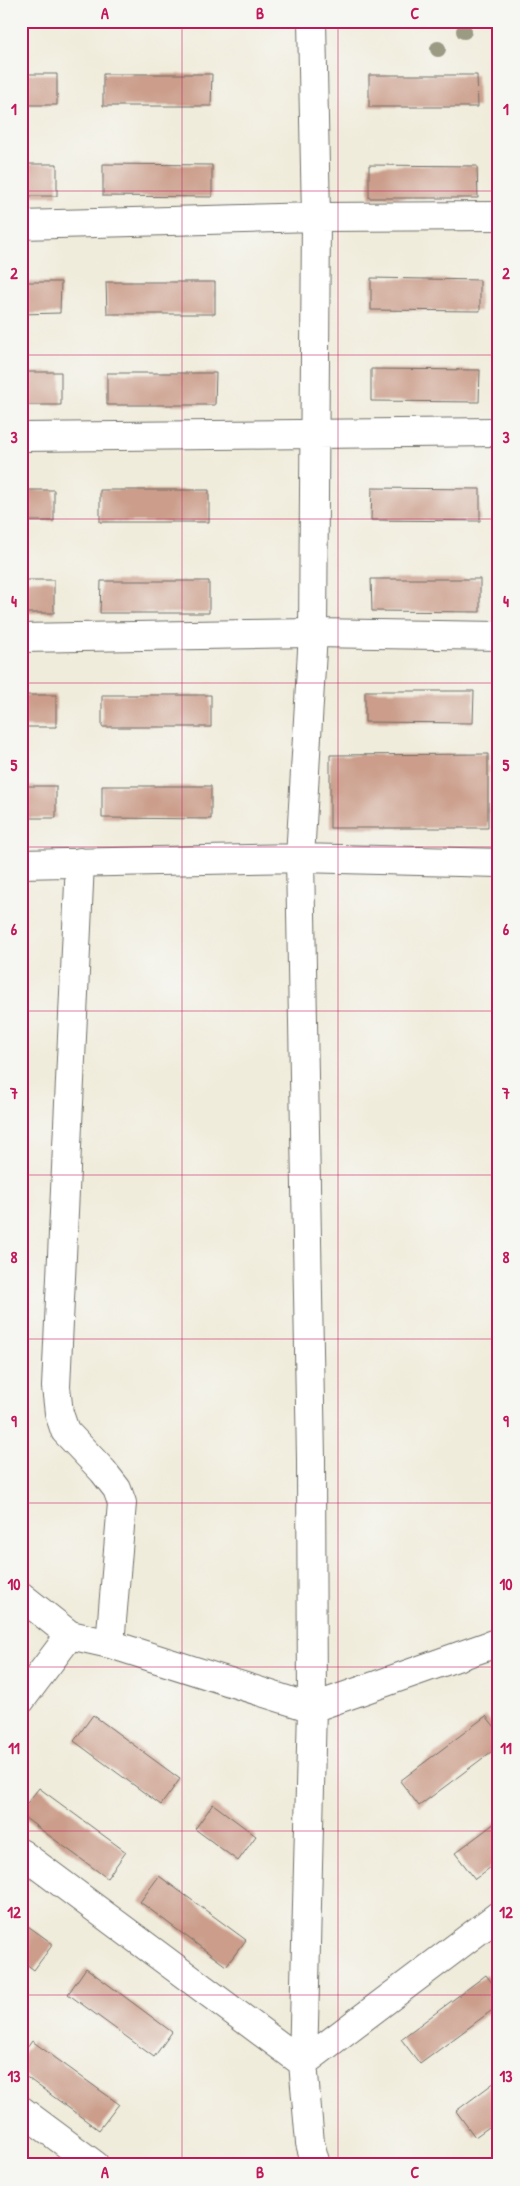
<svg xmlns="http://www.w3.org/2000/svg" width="520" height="2186" viewBox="0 0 520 2186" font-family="'Patrick Hand',sans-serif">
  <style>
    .building { fill: #cb9d8a }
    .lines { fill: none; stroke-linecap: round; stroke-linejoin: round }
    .minor-casing { stroke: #706f69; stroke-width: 30 }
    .minor { stroke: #fff; stroke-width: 28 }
    .tree { fill: #9b9b84 }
    .grid { fill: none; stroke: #c2185b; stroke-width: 1; stroke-opacity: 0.55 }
    .neatline { fill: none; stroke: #c2185b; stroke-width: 2 }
    .grid-label { font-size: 16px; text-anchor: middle; font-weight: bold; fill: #c2185b }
  </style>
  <rect width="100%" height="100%" fill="#f6f6f2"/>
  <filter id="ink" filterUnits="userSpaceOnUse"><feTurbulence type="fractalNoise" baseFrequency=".02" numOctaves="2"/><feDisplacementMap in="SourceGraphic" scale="10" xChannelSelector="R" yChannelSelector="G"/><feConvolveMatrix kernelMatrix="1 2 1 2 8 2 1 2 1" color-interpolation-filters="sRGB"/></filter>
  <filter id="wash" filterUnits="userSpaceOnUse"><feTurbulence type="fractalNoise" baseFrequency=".0096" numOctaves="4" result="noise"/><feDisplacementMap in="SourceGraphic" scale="20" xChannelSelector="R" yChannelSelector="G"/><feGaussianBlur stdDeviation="1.12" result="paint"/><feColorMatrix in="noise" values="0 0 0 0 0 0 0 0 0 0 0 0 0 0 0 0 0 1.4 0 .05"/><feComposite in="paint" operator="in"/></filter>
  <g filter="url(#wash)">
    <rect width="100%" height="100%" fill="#f0ecdb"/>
    <g id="blocks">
      <path class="building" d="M21,74H57V105H21Z
        M103,74H212L211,106H103Z
        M369,75H477L478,107H369Z
        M21,164H57V196H21Z
        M103,164L212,165V197L103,196Z
        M369,165L477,166L478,198H369Z
        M371,278L480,280V311L371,310Z
        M21,282H61L60,313L21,314Z
        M106,282H215V314H107Z
        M371,369L480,370L479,402L371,401Z
        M21,372H61V405H21Z
        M107,373H216L215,405H107Z
        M372,488L480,489V521L371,520Z
        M21,490H54V521H21Z
        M100,490H209V522H100Z
        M371,579H480V612L372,611Z
        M21,580H54V613H21Z
        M101,581H209V613H100Z
        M365,691H474L473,723L365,722Z
        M21,695H56V727H21Z
        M102,695H211V727H102Z
        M488,754V828H330V755Z
        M21,786H56V818H21Z
        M102,786H211V819L102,818Z
        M93,1715L180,1779L161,1805L74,1741Z
        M486,1716L499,1732V1746L419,1806L400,1781Z
        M39,1788L126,1852L107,1878L21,1815V1811Z
        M213,1804L256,1836L238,1861L195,1829Z
        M499,1820V1861L475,1879L455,1853Z
        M159,1876L246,1940L226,1966L140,1902Z
        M21,1921L53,1944L34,1970L21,1960Z
        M86,1968L172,2032L154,2057L68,1994Z
        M486,1975L499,1992V2005L420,2064L401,2039Z
        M32,2041L119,2104L99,2130L21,2073V2056Z
        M499,2079V2120L475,2137L456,2111Z"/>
    </g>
  </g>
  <g filter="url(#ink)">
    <use href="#blocks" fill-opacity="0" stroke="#706f69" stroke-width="1"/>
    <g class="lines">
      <defs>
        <path id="minor" d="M312,21L316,217L313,633L300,858L311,1459L312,1708L303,2063L310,2143L316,2165
          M21,225L316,217L499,216
          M21,437L499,432
          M21,638L313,633L499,636
          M80,862L56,1387L59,1413L65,1431L103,1471L117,1489L122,1503L110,1644
          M21,864L300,858L499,863
          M21,1596L70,1635L110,1644L312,1708L499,1642
          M21,1700L70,1635
          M21,1853L303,2063L499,1915
          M21,2110L95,2165"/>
      </defs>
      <use href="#minor" class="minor-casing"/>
      <use href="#minor" class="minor"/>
    </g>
    <g class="tree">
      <circle cx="464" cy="31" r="8"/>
      <circle cx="438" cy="49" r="8"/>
    </g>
  </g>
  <path class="grid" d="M182,21V2165M338,21V2165M21,191H499M21,355H499M21,519H499M21,683H499M21,847H499M21,1011H499M21,1175H499M21,1339H499M21,1503H499M21,1667H499M21,1831H499M21,1995H499"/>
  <rect width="520" height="2186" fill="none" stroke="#f6f6f2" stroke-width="55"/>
  <rect x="28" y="28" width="464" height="2130" class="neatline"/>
  <g class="grid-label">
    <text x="105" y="19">A</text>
    <text x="260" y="19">B</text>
    <text x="415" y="19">C</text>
    <text x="14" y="115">1</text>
    <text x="506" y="115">1</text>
    <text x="14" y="279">2</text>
    <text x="506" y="279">2</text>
    <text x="14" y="443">3</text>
    <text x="506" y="443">3</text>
    <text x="14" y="607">4</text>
    <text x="506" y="607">4</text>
    <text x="14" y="771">5</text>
    <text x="506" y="771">5</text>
    <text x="14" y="935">6</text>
    <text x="506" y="935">6</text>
    <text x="14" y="1099">7</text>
    <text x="506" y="1099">7</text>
    <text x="14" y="1263">8</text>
    <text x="506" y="1263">8</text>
    <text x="14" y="1427">9</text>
    <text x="506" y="1427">9</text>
    <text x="14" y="1590">10</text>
    <text x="506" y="1590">10</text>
    <text x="14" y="1754">11</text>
    <text x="506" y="1754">11</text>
    <text x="14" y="1918">12</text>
    <text x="506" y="1918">12</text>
    <text x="14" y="2082">13</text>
    <text x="506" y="2082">13</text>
    <text x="105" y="2178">A</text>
    <text x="260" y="2178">B</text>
    <text x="415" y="2178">C</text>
  </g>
</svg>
